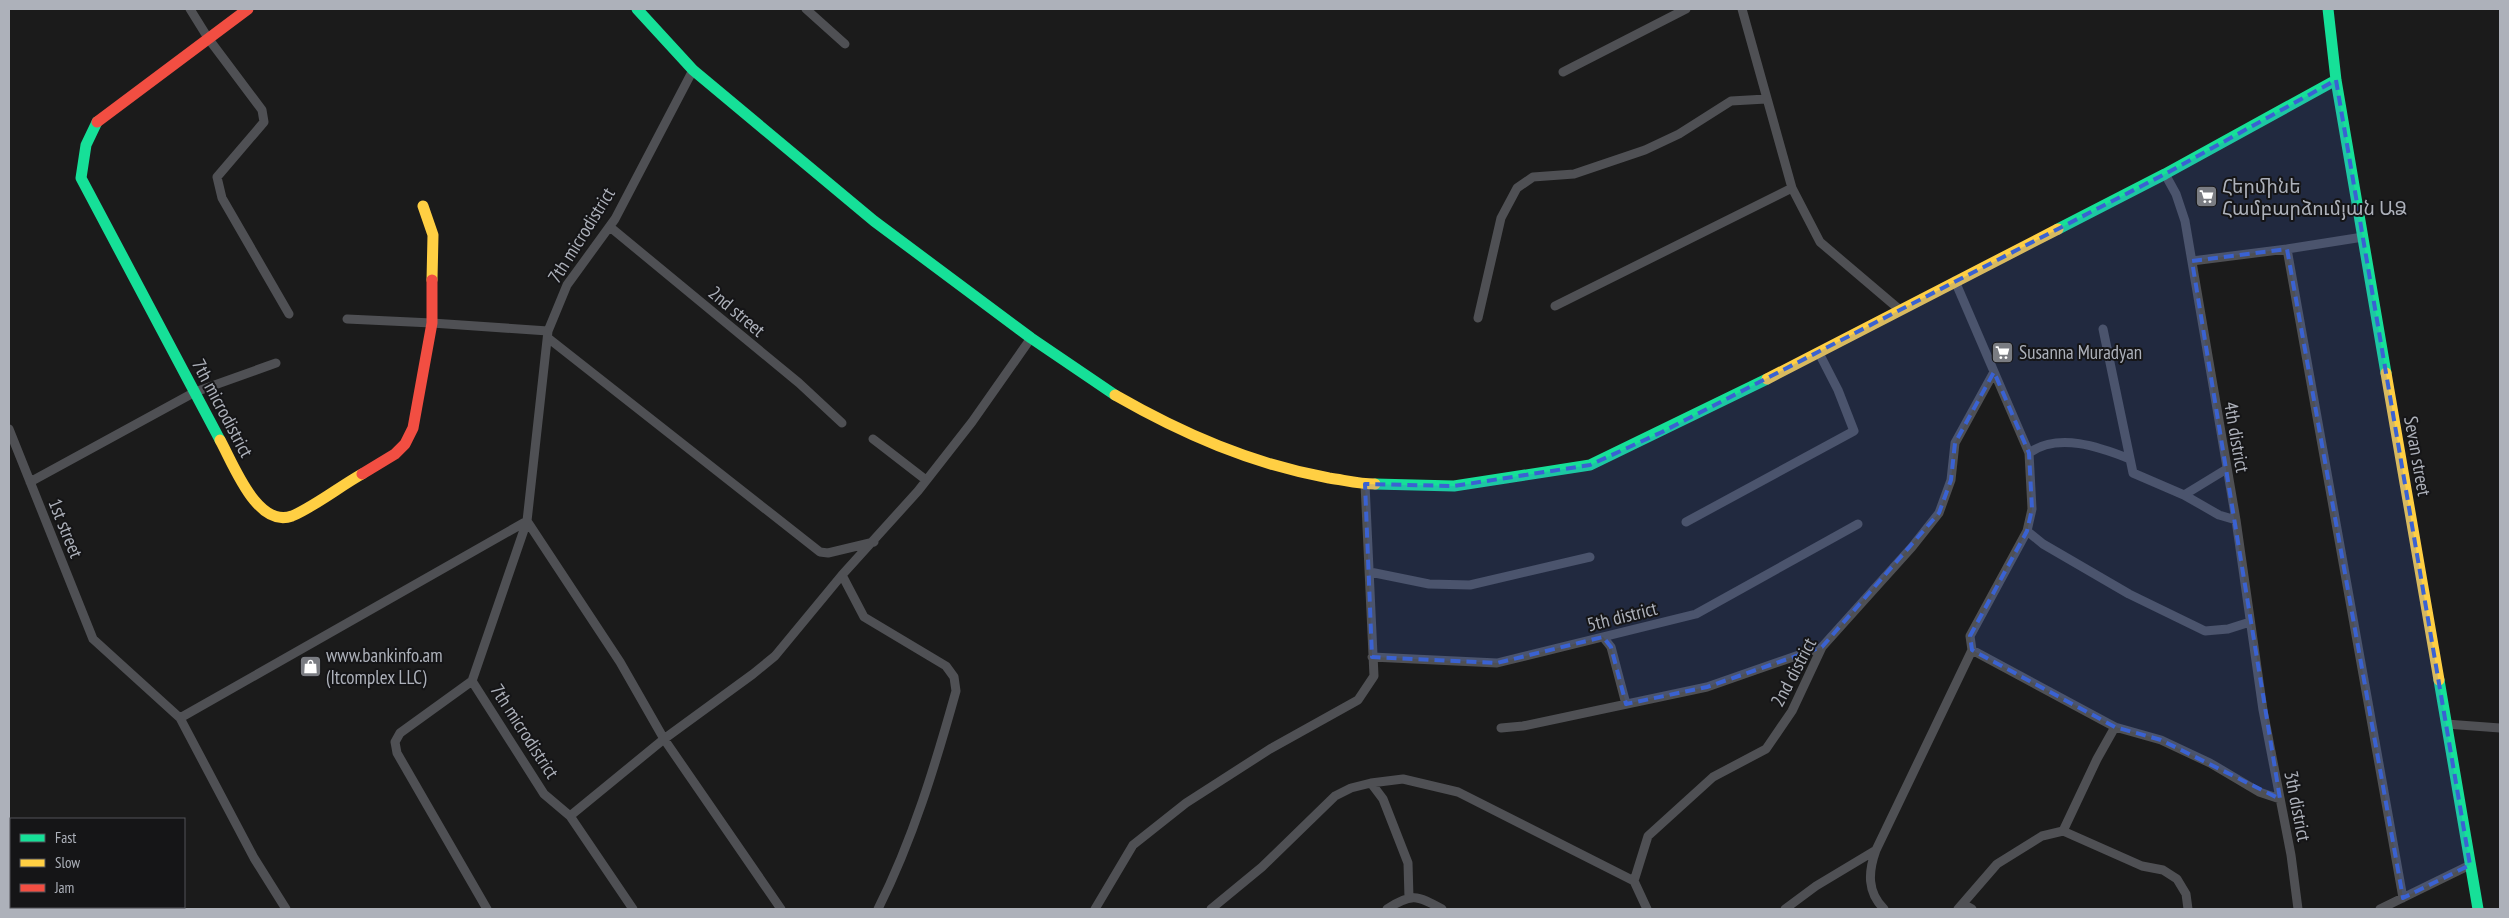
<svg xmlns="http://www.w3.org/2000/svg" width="2509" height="918" viewBox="0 0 2509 918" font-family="'PT Sans Narrow','Noto Sans Armenian',sans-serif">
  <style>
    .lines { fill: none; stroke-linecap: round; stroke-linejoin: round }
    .street { stroke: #4f5054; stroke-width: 9 }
    .fast { stroke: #16e098; stroke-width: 11 }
    .slow { stroke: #ffcf43; stroke-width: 11 }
    .jam { stroke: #f24e42; stroke-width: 11 }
    .marked { fill: #3a62d2; fill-opacity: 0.2; stroke: #3a62d2; stroke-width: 4; stroke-dasharray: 10 6; stroke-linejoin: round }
    .labels { text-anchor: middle; stroke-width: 4; stroke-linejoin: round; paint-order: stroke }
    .poi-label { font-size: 19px; fill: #adb1ba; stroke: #151517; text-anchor: start }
    .street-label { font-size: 19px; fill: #adb1ba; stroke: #151517 }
  </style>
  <rect width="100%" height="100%" fill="#1b1b1b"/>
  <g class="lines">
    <path class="street" d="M190,9L208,38L262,110L264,122L217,177L222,198L289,314
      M806,9L845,44
      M1742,9L1792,188L1820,242L1900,310
      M1563,72L1686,9
      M2165,174L2176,194L2185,221L2236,520L2263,710L2291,855L2298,909
      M610,227L799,383L842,423
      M2287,249L2363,237
      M2192,261L2287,249L2403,898
      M1955,281L2029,453L2032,509L2027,531L1970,636L1972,650L2115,727L2161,740L2210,763L2259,792L2280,799
      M1555,306L1792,188
      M1478,318L1501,218L1517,188L1533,177L1574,174L1645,150L1679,134L1731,101L1766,99
      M347,319L432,323L548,331
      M2103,329L2133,473L2184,495L2225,470
      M548,338L820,552L828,553L874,542
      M9,429L93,639L180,718L254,858L286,909
      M873,439L926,480
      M2029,453C2058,432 2100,447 2130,459
      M30,482L195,392L276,363
      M2184,495L2219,515L2236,520
      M1686,522L1854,431L1838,390L1819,353
      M2027,531L2043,544L2129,594L2205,631L2228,629L2250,622
      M1370,572L1429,584L1470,585L1590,557
      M842,575L864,617L946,666L954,677L956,691C935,766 913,839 878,909
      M1603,637L1611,647L1626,704
      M1372,657L1497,663L1696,614L1858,524
      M472,681L400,733L395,742L397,753L487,909
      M180,718L527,521L548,331L567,285L615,219L693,70
      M2446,724L2500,728
      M1501,728L1523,726L1707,687L1822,647
      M1371,783L1383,799L1408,863L1409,898
      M570,816L664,739L753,674L775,656L842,575L918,491L972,422L1031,338
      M2063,831L2097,759L2115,727
      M1963,904L1972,909
      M633,909L570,816L544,794L472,681L527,521L620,662L664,739L781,909
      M1095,909L1133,845L1186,803L1270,749L1358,700L1374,676L1365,484
      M1211,909L1262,867L1335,796L1351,788L1371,783L1403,779L1458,792L1634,881
      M1387,909C1411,893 1417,895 1442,909
      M1647,909L1634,881L1648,836L1713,777L1766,749L1792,711L1822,647L1912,547L1939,513L1951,480L1955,443L1994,372
      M1785,909L1816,886L1876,850
      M1884,909C1867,892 1868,872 1876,850L1972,650
      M1958,909L1997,864L2042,836L2063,831L2142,866L2163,870L2177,879L2186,894L2188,909
      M2380,909L2470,865"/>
    <path class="fast" d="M637,9L693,70L874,221L1031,338L1115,395
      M2328,9L2336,80L2386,373
      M97,122L86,145L81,178L220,440
      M2058,229L2165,174L2336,80
      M1375,484L1454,486L1590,465L1767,379
      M2439,680L2478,909"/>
    <path class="slow" d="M423,206L433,235L432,280
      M2386,373L2439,680
      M1767,379L2058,229
      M1115,395C1183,434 1252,464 1329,478C1344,480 1359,484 1375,484
      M220,440C233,463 257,529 292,516C312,508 342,485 362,474"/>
    <path class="jam" d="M97,122L248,9
      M362,474L395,454L405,444L413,428L432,323V280"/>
  </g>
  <path class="marked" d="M2336,80L2470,865L2403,898L2287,249L2192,261L2280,799L2161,740L2115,727L1972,650L1970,636L2027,531L2032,509L2029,453L1994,372L1955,443L1951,480L1939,513L1822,647L1707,687L1626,704L1611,647L1603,637L1497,663L1372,657L1365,484L1454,486L1590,465L1662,432L2165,174Z"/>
  <defs>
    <symbol id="supermarket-square" viewBox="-11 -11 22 22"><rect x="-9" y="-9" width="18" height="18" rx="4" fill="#7a7c82" stroke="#151517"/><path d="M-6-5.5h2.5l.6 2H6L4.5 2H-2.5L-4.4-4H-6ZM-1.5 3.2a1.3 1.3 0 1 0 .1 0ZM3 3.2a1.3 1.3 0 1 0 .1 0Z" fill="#fff"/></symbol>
    <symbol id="shop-square" viewBox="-11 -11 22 22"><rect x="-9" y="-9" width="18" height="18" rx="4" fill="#7a7c82" stroke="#151517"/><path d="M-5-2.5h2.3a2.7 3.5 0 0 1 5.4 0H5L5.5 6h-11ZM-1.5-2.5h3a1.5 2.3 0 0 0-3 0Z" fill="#fff"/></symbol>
  </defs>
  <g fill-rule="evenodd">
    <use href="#supermarket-square" x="2194" y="184" width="25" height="25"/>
    <use href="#supermarket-square" x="1990" y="340" width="25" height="25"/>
    <use href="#shop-square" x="298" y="654" width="25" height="25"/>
  </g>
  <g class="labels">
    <g class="poi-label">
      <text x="2222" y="193">Հերմինե<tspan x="2222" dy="22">Համբարձումյան ԱՁ</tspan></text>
      <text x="2019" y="359">Susanna Muradyan</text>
      <text x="326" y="662">www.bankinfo.am<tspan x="326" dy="22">(Itcomplex LLC)</tspan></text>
    </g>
    <g class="street-label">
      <text transform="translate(581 235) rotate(-58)" y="7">7th microdistrict</text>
      <text transform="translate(737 311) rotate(40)" y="7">2nd street</text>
      <text transform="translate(223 408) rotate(62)" y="7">7th microdistrict</text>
      <text transform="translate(2237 437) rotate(80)" y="7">4th district</text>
      <text transform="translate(2418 456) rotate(80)" y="7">Sevan street</text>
      <text transform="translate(66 528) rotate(68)" y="7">1st street</text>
      <text transform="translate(1622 616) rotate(-14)" y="7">5th district</text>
      <text transform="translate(1793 672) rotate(-62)" y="7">2nd district</text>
      <text transform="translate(525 731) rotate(57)" y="7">7th microdistrict</text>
      <text transform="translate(2298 806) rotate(79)" y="7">3th district</text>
    </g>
  </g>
  <rect width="2509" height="918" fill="none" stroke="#adb1ba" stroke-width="20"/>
  <rect x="10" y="818" width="175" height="90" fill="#151517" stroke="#525358"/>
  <rect x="20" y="834" width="25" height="8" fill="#16e098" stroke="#525358"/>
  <text x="55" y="843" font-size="15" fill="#adb1ba">Fast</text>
  <rect x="20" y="859" width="25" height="8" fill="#ffcf43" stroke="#525358"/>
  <text x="55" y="868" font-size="15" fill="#adb1ba">Slow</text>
  <rect x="20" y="884" width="25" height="8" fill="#f24e42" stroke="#525358"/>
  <text x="55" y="893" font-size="15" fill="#adb1ba">Jam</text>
</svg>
